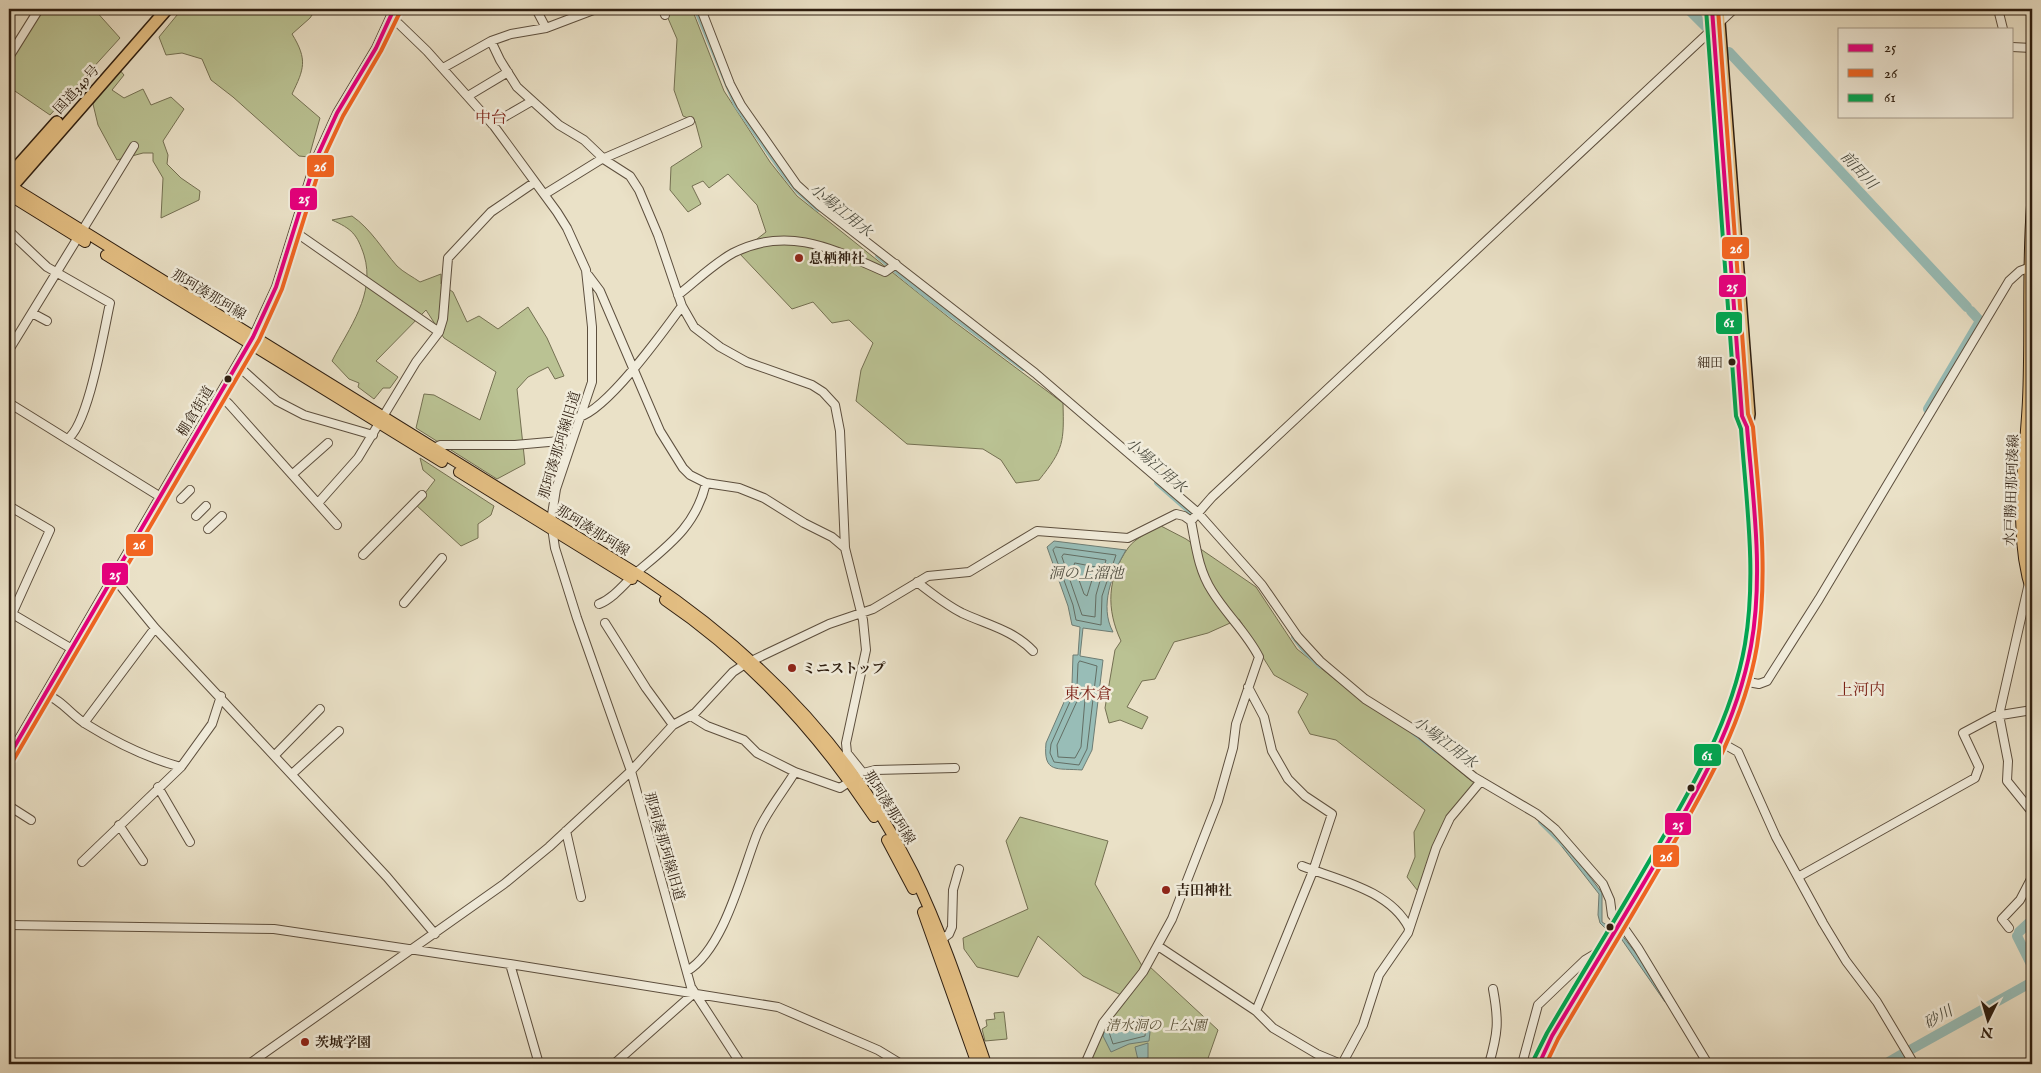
<svg xmlns="http://www.w3.org/2000/svg" width="2041" height="1073" viewBox="0 0 2041 1073" font-family="'IM FELL English','Noto Serif JP',serif">
  <style>
    .green { fill: #bac293; stroke: #747052 }
    .water { fill: #98bdb7; stroke: #6e7d74 }
    .lines { fill: none; stroke-linecap: round; stroke-linejoin: round }
    .shore { stroke: #636e64; stroke-width: 1 }
    .canal { stroke: #98bdb7; stroke-width: 5.5 }
    .river { stroke: #98bdb7; stroke-width: 10 }
    .minor-casing { stroke: #5d4f3e; stroke-width: 10 }
    .major-casing { stroke: #2e1e10; stroke-width: 12 }
    .highway-casing { stroke: #2e1e10; stroke-width: 14 }
    .minor { stroke: #f1ecdb; stroke-width: 8 }
    .major { stroke: #e5c084; stroke-width: 10 }
    .highway { stroke: #e5c084; stroke-width: 11 }
    .bus-1-casing { stroke: #f1ecdb; stroke-width: 8 }
    .bus-2-casing { stroke: #f1ecdb; stroke-width: 8 }
    .bus-3-casing { stroke: #f1ecdb; stroke-width: 8 }
    .bus-1 { stroke: #e5007d; stroke-width: 4 }
    .bus-2 { stroke: #f26522; stroke-width: 4 }
    .bus-3 { stroke: #00a651; stroke-width: 4 }
    .poi-dot { fill: #8f2418; stroke: #f1ecdb; stroke-width: 2 }
    .bus-dot { fill: #2e1e10; stroke: #f1ecdb; stroke-width: 2 }
    .labels { text-anchor: middle; stroke-width: 5; stroke-linejoin: round; paint-order: stroke }
    .bus-label { font-size: 13px; fill: #2e1e10; stroke: #f1ecdb; text-anchor: end }
    .street-label { font-size: 14px; fill: #2e1e10; stroke: #f1ecdb }
    .poi-label { font-size: 14px; font-weight: bold; fill: #2e1e10; stroke: #f1ecdb; text-anchor: start }
    .park-label { font-size: 14px; font-style: italic; fill: #584f37; stroke: #f1ecdb }
    .water-label { font-size: 15px; font-style: italic; fill: #4e4e42; stroke: #f1ecdb }
    .quarter-label { font-size: 16px; fill: #7a1f14; stroke: #f1ecdb }
    .line-badge { stroke: #f1ecdb; stroke-width: 2 }
    .badge-label { font-size: 14px; text-anchor: middle; font-weight: bold; fill: #fff }
  </style>
  <rect width="100%" height="100%" fill="#eae1c7"/>
  <filter id="stains"><feTurbulence type="fractalNoise" baseFrequency=".004" numOctaves="4"/><feColorMatrix values="0 0 0 0 .2 0 0 0 0 .09 0 0 0 0 .02 0 0 0 .5 -.17"/></filter>
  <radialGradient id="worn" r=".72"><stop offset=".6" stop-color="#630" stop-opacity="0"/><stop offset="1" stop-color="#630" stop-opacity=".3"/></radialGradient>
  <path class="green" d="M37,9H94L120,38L50,115L9,87V50Z
    M182,9H316L310,18L292,34C308,60 304,69 292,94L320,118L309,157L299,156L233,97L211,80L202,59L182,53L166,55L159,37Z
    M664,9H692L724,91L770,162L797,196L952,320L1063,403C1064,442 1064,449 1039,480L1016,483L1001,460L983,449L907,444L856,401L861,370L873,343L849,320L832,323L813,302L792,309L739,253L766,232L757,205L728,174L709,188L703,181L692,186L701,204L688,212L670,190L671,167L702,147L695,121L683,116L674,90L677,39Z
    M118,68L124,75L112,90L124,98L143,89L151,105L171,97L184,109L163,141L168,155L167,164L181,178L200,191L199,200L161,218L163,178L153,161V153H143L117,160L98,125L93,104Z
    M352,216C371,229 382,249 397,266C403,272 413,277 420,282L441,274V284L453,292L467,322L479,316L498,329L528,307L547,338L564,376L555,379L548,367L528,377L517,389L525,464L497,479L416,428L424,394L434,395L480,420L496,372L444,338L426,310L376,361L398,377L390,388H383L374,399L358,387L359,383L349,379L332,361C349,328 376,294 364,255C357,234 352,229 332,220Z
    M420,458L494,506L491,515L478,524V538L461,546L416,505L435,480L423,470Z
    M1161,526L1186,539L1256,587L1297,649L1362,701L1413,733L1474,783L1449,815L1421,895L1407,877L1415,857L1414,832L1425,810L1336,740L1310,734L1298,712L1308,694L1274,675L1239,619L1208,633L1174,642L1155,679L1142,681L1127,707L1148,717L1142,729L1120,720L1109,723L1105,708L1115,650L1121,641C1106,609 1107,578 1128,548C1136,537 1150,532 1161,526Z
    M1020,817L1108,841L1095,884L1145,971L1149,966L1218,1030L1206,1064H1084L1104,1026L1127,998L1083,976L1038,936L1018,977L977,967L964,949L963,938L1028,909L1006,841Z
    M1004,1012L1007,1039L985,1041L982,1029L987,1026L986,1020L995,1019L994,1013Z"/>
  <path class="water" d="M1054,541L1126,550C1112,574 1099,606 1113,632L1083,628L1080,656L1103,660L1092,750L1082,770C1057,768 1043,774 1046,743L1072,684L1073,655H1078L1080,627L1072,625L1068,606L1047,547Z
    M1560,837L1602,893V922L1621,934L1659,983L1668,1000L1665,1002L1620,937L1606,929L1600,923L1598,915L1599,894L1556,839Z
    M1142,1016L1151,1023L1149,1041L1129,1044L1111,1052L1103,1036L1105,1028Z
    M1148,1043V1058L1138,1060L1135,1047Z"/>
  <g class="lines">
    <path class="shore" d="M1056,547L1116,555L1102,596L1101,625L1076,620L1073,605L1053,550Z
      M1064,554L1106,560L1096,595L1095,617L1082,615L1062,557Z
      M1075,563L1096,567L1087,596L1084,594L1074,566Z
      M1080,661L1097,666L1087,749L1079,765L1054,762L1050,753L1051,744L1077,686L1078,664Z
      M1086,687L1081,747L1075,758L1058,757L1057,745L1083,688Z
      M1137,1021H1141L1146,1025L1145,1036L1113,1044L1109,1032Z"/>
    <path class="canal" d="M696,9L736,105L784,174L798,191L818,209
      M878,256L930,299L1023,368
      M1157,483L1197,518
      M1294,637L1304,650L1320,666
      M1413,732L1437,751
      M1541,822L1563,844"/>
    <path class="river" d="M1688,9L1706,27
      M1729,52L1967,307
      M1928,409L1980,321L1971,311
      M2019,932L2032,920
      M2017,936L2032,966
      M1910,1050L2032,982
      M1885,1064L1904,1053"/>
    <defs>
      <path id="minor" d="M536,9L546,28
        M663,9L665,15
        M701,9L730,84L741,105L797,185L819,205L1035,373L1197,512L1262,585L1298,637L1320,661L1365,699L1421,734L1474,777L1537,814L1555,829L1603,884L1610,900L1612,915L1624,928L1638,948L1708,1064
        M1998,9L2003,29
        M389,20L399,24L427,51L494,126L557,212L567,228L586,270L592,327V382L556,489L551,521L555,548L577,618L631,771L691,987L741,1064
        M491,41L500,60L517,87L559,125L584,140L605,160L630,176L639,190L658,235L682,306L694,327L720,347L747,362L812,385L823,392L835,405L840,431L845,548L863,620L866,650L846,743L847,753L863,773
        M2012,47L2032,48
        M9,57L39,9
        M443,68L491,41L511,34L546,28L596,9
        M468,96L508,72
        M492,124L532,101
        M545,194L600,160L690,121
        M9,231L47,267L110,303C104,330 88,427 67,439
        M293,234L301,236L439,332
        M588,275L600,291L660,431L683,468L690,475L706,483L739,488L764,498L804,523L832,537L845,548
        M678,295C695,282 713,264 733,253C788,225 833,249 885,272L896,264
        M32,313L47,321
        M9,350L134,146
        M237,365L277,401L304,415L373,435
        M219,395L229,404L337,525
        M9,403L159,496
        M579,417C608,409 663,332 682,306
        M434,448L440,445H515L571,440
        M293,474L328,443
        M181,499L190,490
        M319,502L358,458L416,362L439,332L443,319L448,258L491,212L535,182
        M9,506L50,530L12,614
        M196,516L206,506
        M208,529L222,516
        M363,555L422,495
        M114,578L155,628L387,877L435,934
        M917,582C931,593 946,605 962,613C988,625 1013,630 1033,651
        M2029,583L1999,715L2008,761L2007,781L2032,812
        M404,603L442,558
        M599,604C614,598 625,583 637,572C669,545 696,526 706,483
        M9,612L72,649
        M605,623L646,688L673,725
        M1743,681L1759,684L1767,681L1819,599L2009,281L2020,271L2028,268
        M1248,687L1264,717L1272,751L1288,779L1305,796L1332,814L1313,871L1256,1011
        M45,694C62,700 71,715 86,724C115,742 147,758 181,767
        M691,716L707,726L744,740L757,753L795,772L840,788L863,773L875,770L955,768
        M84,723L155,628
        M1722,743L1738,752L1776,837L1823,923L1846,961L1877,1002L1914,1064
        M275,755L320,709
        M9,756L253,337L276,287L316,159L337,113L376,48L394,9
        M292,774L339,731
        M158,787L190,842
        M9,806L31,820
        M119,825L143,861
        M566,831L581,897
        M82,862L181,767L212,724L221,696
        M1302,866C1338,880 1390,890 1409,928
        M1798,877L1975,778L1979,767L1963,733L1995,716L2032,710
        M9,925L274,929L510,964L778,1007L878,1050L901,1064
        M2009,928L2002,919L2020,900L2032,877
        M942,939L949,934L952,927L953,890L959,869
        M1158,946L1256,1011L1273,1028L1317,1054L1341,1064
        M510,964L539,1064
        M687,971C724,949 742,872 757,834C766,812 783,792 795,772
        M249,1064L504,884L549,847L631,771L673,725L695,713L733,672L745,664L829,624L873,609L928,576L969,572L1037,531L1128,538L1176,514L1184,516L1191,521
        M614,1064L693,994
        M1085,1064L1103,1023L1143,972L1172,919L1218,801L1233,748L1236,724L1259,657C1247,633 1226,614 1212,591C1198,569 1196,546 1191,521L1212,497L1734,9
        M1342,1064L1363,1025L1379,975L1408,933L1436,848L1450,818L1481,781
        M1489,1064C1498,1033 1499,1021 1493,989
        M1522,1064L1538,1005L1585,960L1595,954H1602"/>
      <path id="major" d="M9,185L644,578C758,654 852,749 913,873C943,935 964,1000 986,1064
        M9,195L85,242
        M2032,206C2027,271 2031,336 2028,400C2025,464 2012,532 2032,593
        M106,255L442,462
        M459,472L632,579
        M665,600C749,657 818,733 874,817
        M887,840L913,889
        M923,912L977,1064"/>
      <path id="highway" d="M9,176L57,122
        M9,190L167,9
        M1539,1064L1552,1036L1705,779L1722,743L1736,706L1751,645L1756,600V572L1747,427L1749,414L1718,9"/>
    </defs>
    <use href="#minor" class="minor-casing"/>
    <use href="#major" class="major-casing"/>
    <use href="#highway" class="highway-casing"/>
    <use href="#minor" class="minor"/>
    <use href="#major" class="major"/>
    <use href="#highway" class="highway"/>
    <defs>
      <path id="bus-1" d="M9,756L253,337L276,287L316,159L337,113L376,48L394,9
        M1539,1064L1552,1036C1588,976 1624,917 1659,857C1698,790 1737,723 1751,646C1764,574 1753,499 1747,427L1742,416L1712,9"/>
      <path id="bus-2" d="M14,759L259,340L282,289L322,161L343,116L381,51L400,12
        M1546,1064L1558,1039C1593,979 1630,920 1664,860C1703,792 1744,724 1757,646C1769,573 1759,499 1753,427L1748,414L1718,9"/>
      <path id="bus-3" d="M1533,1061L1547,1033C1583,972 1620,912 1655,851C1693,786 1732,719 1745,644C1757,573 1746,500 1741,429L1736,416L1706,9"/>
    </defs>
    <use href="#bus-1" class="bus-1-casing"/>
    <use href="#bus-2" class="bus-2-casing"/>
    <use href="#bus-3" class="bus-3-casing"/>
    <use href="#bus-1" class="bus-1"/>
    <use href="#bus-2" class="bus-2"/>
    <use href="#bus-3" class="bus-3"/>
  </g>
  <g class="poi-dot">
    <circle cx="799" cy="258" r="5"/>
    <circle cx="792" cy="668" r="5"/>
    <circle cx="1166" cy="890" r="5"/>
    <circle cx="305" cy="1042" r="5"/>
  </g>
  <g class="bus-dot">
    <circle cx="1732" cy="362" r="4.5"/>
    <circle cx="228" cy="379" r="4.5"/>
    <circle cx="1691" cy="788" r="4.5"/>
    <circle cx="1610" cy="927" r="4.5"/>
  </g>
  <g class="labels">
    <g class="bus-label">
      <text x="1723" y="367">細田</text>
    </g>
    <g class="street-label">
      <text transform="translate(76 89) rotate(-48)" y="5">国道349号</text>
      <text transform="translate(209 294) rotate(31)" y="5">那珂湊那珂線</text>
      <text transform="translate(195 411) rotate(-59)" y="5">棚倉街道</text>
      <text transform="translate(559 445) rotate(-73)" y="5">那珂湊那珂線旧道</text>
      <text transform="translate(2011 490) rotate(-88)" y="5">水戸勝田那珂湊線</text>
      <text transform="translate(593 530) rotate(32)" y="5">那珂湊那珂線</text>
      <text transform="translate(890 807) rotate(58)" y="5">那珂湊那珂線</text>
      <text transform="translate(665 846) rotate(74)" y="5">那珂湊那珂線旧道</text>
    </g>
    <g class="poi-label">
      <text x="809" y="263">息栖神社</text>
      <text x="802" y="673">ミニストップ</text>
      <text x="1176" y="895">吉田神社</text>
      <text x="315" y="1047">茨城学園</text>
    </g>
    <g class="park-label">
      <text x="1156" y="1030">清水洞の 上公園</text>
    </g>
    <g class="water-label">
      <text transform="translate(1859 170) rotate(47)" y="5">前田川</text>
      <text transform="translate(841 210) rotate(39)" y="5">小場江用水</text>
      <text transform="translate(1156 465) rotate(41)" y="5">小場江用水</text>
      <text x="1086" y="578">洞の上溜池</text>
      <text transform="translate(1445 742) rotate(37)" y="5">小場江用水</text>
      <text transform="translate(1938 1017) rotate(-29)" y="5">砂川</text>
    </g>
    <g class="quarter-label">
      <text x="491" y="123">中台</text>
      <text x="1861" y="695">上河内</text>
      <text x="1088" y="699">東木倉</text>
    </g>
  </g>
  <g class="line-badge">
    <rect x="306" y="154" width="29" height="24" rx="5" fill="#f26522"/>
    <rect x="289" y="187" width="29" height="24" rx="5" fill="#e5007d"/>
    <rect x="1721" y="236" width="29" height="24" rx="5" fill="#f26522"/>
    <rect x="1718" y="274" width="29" height="24" rx="5" fill="#e5007d"/>
    <rect x="1715" y="311" width="28" height="24" rx="5" fill="#00a651"/>
    <rect x="125" y="533" width="29" height="24" rx="5" fill="#f26522"/>
    <rect x="101" y="562" width="28" height="24" rx="5" fill="#e5007d"/>
    <rect x="1693" y="743" width="29" height="24" rx="5" fill="#00a651"/>
    <rect x="1664" y="812" width="28" height="24" rx="5" fill="#e5007d"/>
    <rect x="1652" y="844" width="28" height="24" rx="5" fill="#f26522"/>
  </g>
  <g class="badge-label">
    <text x="320" y="171">26</text>
    <text x="304" y="203">25</text>
    <text x="1736" y="253">26</text>
    <text x="1732" y="291">25</text>
    <text x="1729" y="327">61</text>
    <text x="139" y="549">26</text>
    <text x="115" y="579">25</text>
    <text x="1707" y="760">61</text>
    <text x="1678" y="829">25</text>
    <text x="1666" y="861">26</text>
  </g>
  <rect width="2041" height="1073" fill="none" stroke="#eae1c7" stroke-width="30"/>
  <rect x="10" y="10" width="2021" height="1053" fill="none" stroke="#2e1e10" stroke-width="2.5"/>
  <rect x="15" y="15" width="2011" height="1043" fill="none" stroke="#2e1e10"/>
  <rect x="1838" y="28" width="175" height="90" fill="#f1ecdb" stroke="#a39a8a"/>
  <rect x="1848" y="44" width="25" height="8" fill="#e5007d" stroke="#a39a8a"/>
  <text x="1884" y="52" font-size="15" fill="#2e1e10">25</text>
  <rect x="1848" y="69" width="25" height="8" fill="#f26522" stroke="#a39a8a"/>
  <text x="1884" y="78" font-size="15" fill="#2e1e10">26</text>
  <rect x="1848" y="94" width="25" height="8" fill="#00a651" stroke="#a39a8a"/>
  <text x="1884" y="102" font-size="15" fill="#2e1e10">61</text>
  <g transform="translate(1988 1020) rotate(185)" stroke="#f1ecdb" stroke-width="4" paint-order="stroke">
  <path d="M0-4L9 19L0 12L-9 19Z" fill="#2e1e10"/>
  <text y="-8" font-size="14" font-weight="bold" text-anchor="middle" fill="#2e1e10">N</text>
  </g>
  <rect width="100%" height="100%" filter="url(#stains)"/>
  <rect width="100%" height="100%" fill="url(#worn)"/>
</svg>
